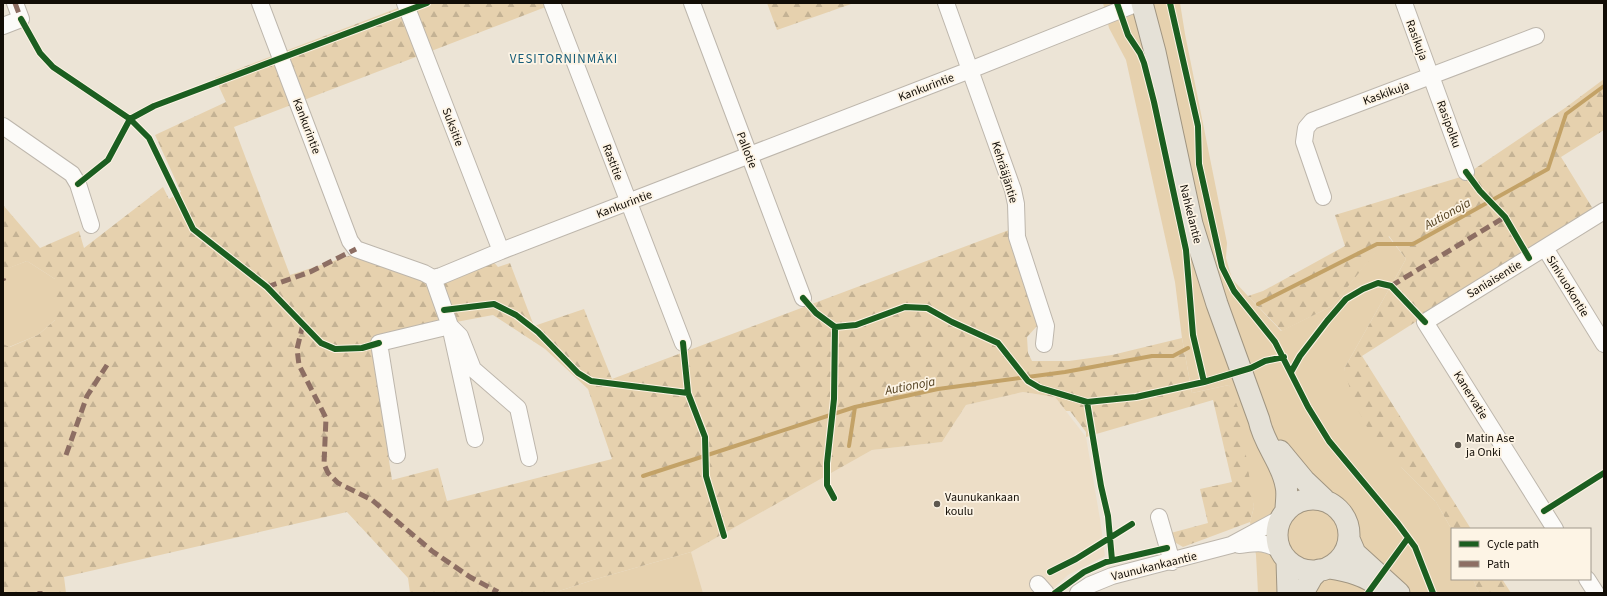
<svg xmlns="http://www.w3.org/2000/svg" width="1607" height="596" viewBox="0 0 1607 596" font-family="'Source Sans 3',sans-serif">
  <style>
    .built { fill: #eddec7 }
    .grass { fill: #e6d1ae }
    .forest { fill: url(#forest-firs) }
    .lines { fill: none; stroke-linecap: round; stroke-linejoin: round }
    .stream { stroke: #c3a267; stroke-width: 4 }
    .minor-casing { stroke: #bdb6ac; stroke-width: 18 }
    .major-casing { stroke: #a09581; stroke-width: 23 }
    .minor { stroke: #fcfbf9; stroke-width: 16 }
    .major { stroke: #e5e1d7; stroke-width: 21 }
    .quiet { stroke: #8d6e63; stroke-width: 5; stroke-dasharray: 10 5; stroke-linecap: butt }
    .cycleway-casing { stroke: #fdf4e5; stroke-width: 8 }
    .cycleway { stroke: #1b5e20; stroke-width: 6 }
    .poi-dot { fill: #5e584f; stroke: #fdf4e5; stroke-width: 1.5 }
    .labels { text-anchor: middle; stroke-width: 3.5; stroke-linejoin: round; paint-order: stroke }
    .street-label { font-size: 12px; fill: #120d06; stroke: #fdf4e5 }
    .poi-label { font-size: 12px; fill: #120d06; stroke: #fdf4e5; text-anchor: start }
    .neighbourhood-label { font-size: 13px; letter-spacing: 1px; fill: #175d79; stroke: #fdf4e5 }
    .water-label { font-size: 13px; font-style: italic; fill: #523f1e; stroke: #fdf4e5 }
  </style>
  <defs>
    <pattern id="forest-firs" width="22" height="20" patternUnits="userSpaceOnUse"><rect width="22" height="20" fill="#e6d1ae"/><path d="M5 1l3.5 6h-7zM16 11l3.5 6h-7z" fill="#c4b294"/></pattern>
  </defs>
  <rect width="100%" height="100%" fill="#ece4d6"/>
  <path class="built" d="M1023,392L1055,397L1086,437L1100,519L1105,556L1068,575L1048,593H703L691,552L872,450L942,442L966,405Z"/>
  <path class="grass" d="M1103,3H1180L1185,34L1227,243L1226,258L1232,279L1281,331L1332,306L1388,236L1406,259L1344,369L1402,468L1436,502L1452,530V579H1473L1479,593H1312L1315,585L1278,562L1281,593H1258L1256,555L1250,522L1254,507L1229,385L1192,393L1182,338L1175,282L1126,60L1109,28Z
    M27,261L55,279V320L38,335L9,347L3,344V270Z
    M691,552L703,593H553L596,579Z"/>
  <path class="forest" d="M411,3H556L234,127L290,275L355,254L414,276L425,283L432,282L447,324L371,343L392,480L438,468L447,501L612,459L588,389L545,349L493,315L451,323L437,281L492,260L498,267L510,263L534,326L584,309L612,379L1009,230L1038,325L1027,337L1028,353L1032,361H1069L1112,355L1182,338L1192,393L1229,385L1239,410L1254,507L1250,522L1183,547L1171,540L1167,534L1208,523L1200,489L1232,482L1213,400L1086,437V432L1070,411H1066L1055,397L1023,392L966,405L942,442L872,450L691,552L596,579L553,593H410L408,578L347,512L64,577L66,593H3V344L10,347L38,335L55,320V279L27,261L4,270L3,265V205L40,248L79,231L84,248L163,187L169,199L181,192L155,135L226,102L215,78Z
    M767,3H854L777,30Z
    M1604,79V130L1561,157L1593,209L1362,356L1471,529H1452V530L1436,502L1402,468L1369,431L1354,402L1344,369L1406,259L1389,236L1332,306L1282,331L1248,296L1263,291L1345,246L1335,215L1464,176L1565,108Z
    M1473,579H1502L1511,593H1479Z"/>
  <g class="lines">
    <path class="stream" d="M1258,304L1377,244H1413L1548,169L1566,114L1604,86
      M849,446L855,407
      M643,476L855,407L938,389L1065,372L1152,356H1173L1188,348"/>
    <defs>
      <path id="minor" d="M260,3L350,241L356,249L424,273L433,278L441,276L501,251L970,70L1138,3
        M405,3L501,251
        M552,3L683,343
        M692,3L803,298
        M946,3L1013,190L1016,204L1017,237L1046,326L1044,344
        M1404,3L1431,77
        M3,26L21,19L15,3
        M1431,76L1466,172
        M3,126L72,174L78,184L91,225
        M1323,197L1304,142L1306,128L1312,121L1536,36
        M1545,248L1604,344
        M433,278L450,326L460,336L473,369L518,408L529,458
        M397,455L379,343L450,326L475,439
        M1159,517L1172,562
        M1555,529L1425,322L1604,211
        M1239,545C1258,543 1263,541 1280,550
        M1587,579L1596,593
        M1038,584L1046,593
        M1078,593L1090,585L1112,576L1231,545L1281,518"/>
      <path id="major" d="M1142,3L1155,52L1192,224L1217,304L1259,420C1264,445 1282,462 1286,486C1288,494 1286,502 1286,510
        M1280,451L1304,480L1324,499
        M1277 535a36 36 0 1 1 72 0a36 36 0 1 1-72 0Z
        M1349,539L1355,553L1399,593
        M1287,561L1288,593
        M1329,568C1348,571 1366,575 1381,588
        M1303,593L1312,577L1319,570"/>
    </defs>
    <use href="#minor" class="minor-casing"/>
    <use href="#major" class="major-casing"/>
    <use href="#minor" class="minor"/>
    <use href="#major" class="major"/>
    <path class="quiet" d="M15,3L21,19
      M3,279L4,281
      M1391,286L1505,217
      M267,287L310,272L356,249
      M303,324L297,349L299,365L326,418L324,464L328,473L338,483L372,500L432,551L470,577L498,592
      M66,455L87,396L107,365
      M40,593V591"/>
    <defs>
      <path id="cycleway" d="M1117,3L1128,35L1140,53L1144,63L1154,102L1186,250L1193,335L1204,382
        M1170,3L1198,126L1199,164L1222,267L1234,291L1275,342L1308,407L1329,441L1398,524L1415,547L1433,593
        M21,19L40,53L53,67L130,119L149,138L193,229L267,287L321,343L335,349L362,348L379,343
        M1466,172L1480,191L1505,217L1529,258
        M78,184L108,160L130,119L154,106L427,3
        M803,298L816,313L835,327L856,325L905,307L927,308L952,322L998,343L1028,381L1040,388L1087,402L1136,397L1204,382L1251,368L1265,361L1284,357
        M444,310L494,304L516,315L538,332L578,373L591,381L688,393
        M683,343L688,393L705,437L706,476L724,536
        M1291,372L1300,356L1327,321L1346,299L1363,289L1378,283L1391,286L1425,322
        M1087,402L1101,486L1108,516L1112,560
        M834,498L827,485V463L834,399L835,327
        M1544,511L1604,473
        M1050,572L1076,559L1132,524
        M1055,593L1084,572L1106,562L1167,548
        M1368,593L1408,538"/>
    </defs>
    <use href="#cycleway" class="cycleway-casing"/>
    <use href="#cycleway" class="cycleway"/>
  </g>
  <g class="poi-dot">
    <circle cx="1458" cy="445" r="4"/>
    <circle cx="937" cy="504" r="4"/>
  </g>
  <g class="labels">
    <g class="street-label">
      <text transform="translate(1417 40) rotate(70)" y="4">Rasikuja</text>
      <text transform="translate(926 87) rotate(-21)" y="4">Kankurintie</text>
      <text transform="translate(1386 93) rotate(-20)" y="4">Kaskikuja</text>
      <text transform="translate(1449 124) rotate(70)" y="4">Rasipolku</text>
      <text transform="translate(307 126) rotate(69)" y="4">Kankurintie</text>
      <text transform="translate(453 127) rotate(69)" y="4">Suksitie</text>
      <text transform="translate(747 150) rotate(69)" y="4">Pallotie</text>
      <text transform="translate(613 162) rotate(69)" y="4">Rastitie</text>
      <text transform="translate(1005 172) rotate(73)" y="4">Kehrääjäntie</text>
      <text transform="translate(624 204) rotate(-21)" y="4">Kankurintie</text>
      <text transform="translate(1191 214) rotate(76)" y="4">Nahkelantie</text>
      <text transform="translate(1494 279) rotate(-31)" y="4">Saniaisentie</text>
      <text transform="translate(1568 286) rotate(58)" y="4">Sinivuokontie</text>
      <text transform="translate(1471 395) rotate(58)" y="4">Kanervatie</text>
      <text transform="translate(1154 566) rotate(-14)" y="4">Vaunukankaantie</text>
    </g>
    <g class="poi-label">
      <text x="1466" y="442">Matin Ase<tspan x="1466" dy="14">ja Onki</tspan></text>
      <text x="945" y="501">Vaunukankaan<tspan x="945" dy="14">koulu</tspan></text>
    </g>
    <g class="neighbourhood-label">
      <text x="564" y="63">VESITORNINMÄKI</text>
    </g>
    <g class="water-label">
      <text transform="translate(1447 213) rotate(-29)" y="5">Autionoja</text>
      <text transform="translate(910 385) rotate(-11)" y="5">Autionoja</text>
    </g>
  </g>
  <rect width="1607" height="596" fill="none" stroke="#120d06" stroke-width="8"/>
  <rect x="1451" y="528" width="140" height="52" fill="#fdf4e5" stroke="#9f988c"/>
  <rect x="1459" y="541" width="20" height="6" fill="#1b5e20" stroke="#9f988c"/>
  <text x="1487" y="548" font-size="12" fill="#120d06">Cycle path</text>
  <rect x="1459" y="561" width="20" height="6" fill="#8d6e63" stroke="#9f988c"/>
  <text x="1487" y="568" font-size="12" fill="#120d06">Path</text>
</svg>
